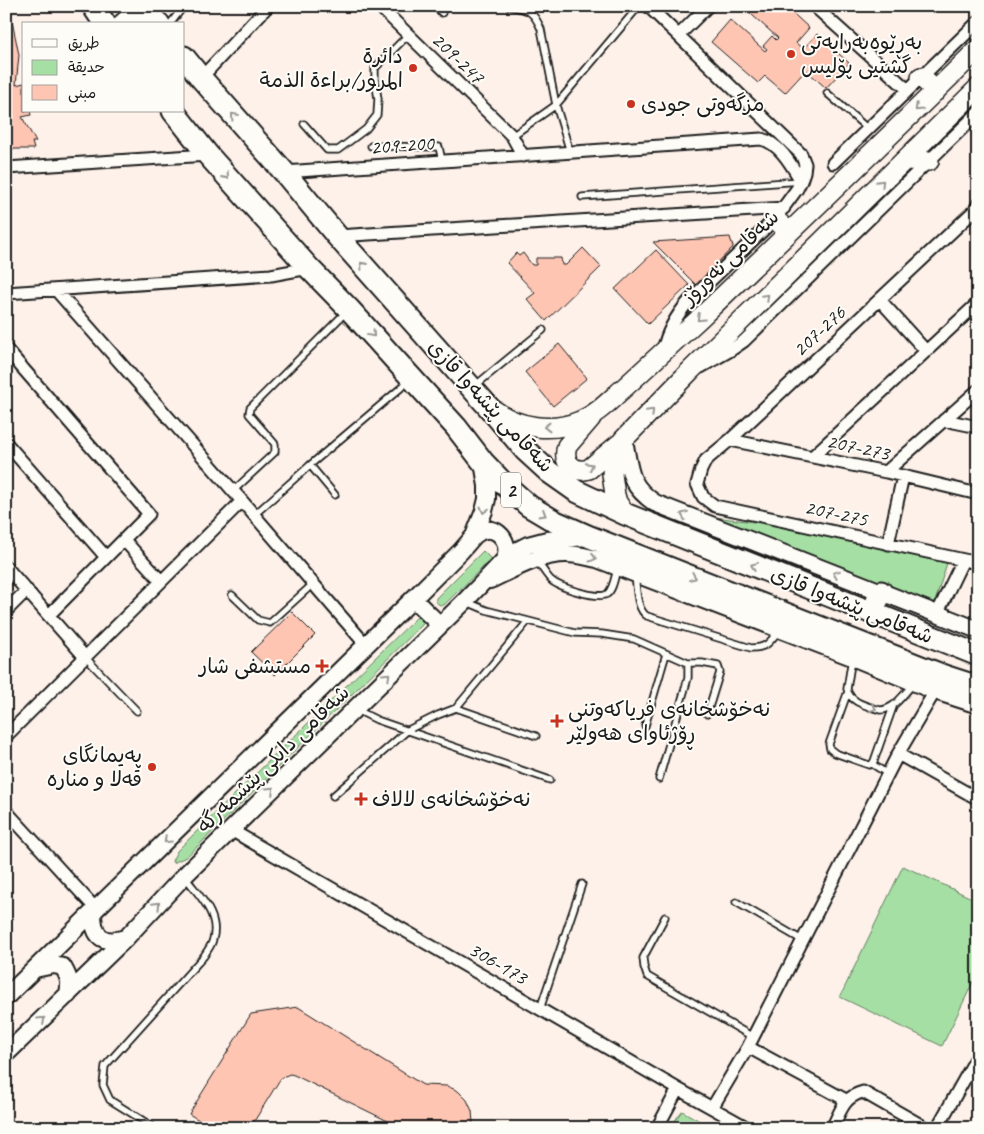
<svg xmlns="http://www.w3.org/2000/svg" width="984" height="1134" viewBox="0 0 984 1134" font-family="Caveat,'Playpen Sans Arabic',sans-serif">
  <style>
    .green { fill: #a6dfa4; stroke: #617e60 }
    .building { fill: #fec5b3; stroke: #1c1c1c }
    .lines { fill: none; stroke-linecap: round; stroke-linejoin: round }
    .lane-casing { stroke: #1c1c1c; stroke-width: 9 }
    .street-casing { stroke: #1c1c1c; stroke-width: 15 }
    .secondary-casing { stroke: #1c1c1c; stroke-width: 20 }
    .primary-casing { stroke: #1c1c1c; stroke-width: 22 }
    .highway-casing { stroke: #1c1c1c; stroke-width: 25 }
    .lane { stroke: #fdfcf7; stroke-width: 5.5 }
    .street { stroke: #fdfcf7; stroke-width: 11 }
    .secondary { stroke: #fdfcf7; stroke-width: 16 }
    .primary { stroke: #fdfcf7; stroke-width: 19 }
    .highway { stroke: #fdfcf7; stroke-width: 21 }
    .oneway { stroke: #989794 }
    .poi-dot { fill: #c8321e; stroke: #fdfcf7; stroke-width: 2 }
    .labels { text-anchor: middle; stroke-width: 4; stroke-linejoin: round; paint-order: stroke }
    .shield { fill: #fdfcf7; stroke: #605f5e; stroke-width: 1 }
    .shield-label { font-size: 20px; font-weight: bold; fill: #1c1c1c }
    .poi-label { font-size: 21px; fill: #1c1c1c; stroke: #fdfcf7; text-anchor: start }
    .street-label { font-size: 21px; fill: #1c1c1c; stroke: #fdfcf7 }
  </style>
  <rect width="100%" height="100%" fill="#fdf1e9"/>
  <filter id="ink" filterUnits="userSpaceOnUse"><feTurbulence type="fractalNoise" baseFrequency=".02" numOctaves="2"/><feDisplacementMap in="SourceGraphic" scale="10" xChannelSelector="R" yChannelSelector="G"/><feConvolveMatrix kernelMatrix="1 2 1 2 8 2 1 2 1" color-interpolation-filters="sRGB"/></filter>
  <g filter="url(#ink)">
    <path class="green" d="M715,517L769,524L947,563L934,605Z
      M483,551L491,559L444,605C439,606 435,603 436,598Z
      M417,617H420L424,621V623L201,843L186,857L173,863L172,861L177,851L193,835Z
      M903,866L978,901V972L942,1046L840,997Z
      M682,1111L707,1125L706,1128H683L673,1123Z"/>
    <path class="building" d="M785,6L809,28L796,43L803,49L817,34L849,63L826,88L806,70L785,93L765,76L758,83L711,42L730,20L765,51L767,49L763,46L772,36L776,40L778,38L743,7Z
      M6,20L12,21L19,55L16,85L24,83V111H30L31,115L22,117L36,142H32L34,149H6Z
      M730,237L733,247L696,285L653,242Z
      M583,248L601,267L546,321L527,299L535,293L507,263L516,253L519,256L523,253L532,265H536V258H561L562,265H566Z
      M656,250L689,285L648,324L615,289Z
      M559,344L587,378L553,406L525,372Z
      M292,612L315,635L275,675L251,652Z
      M298,1007L423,1085L447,1086L458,1091L467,1100L472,1111L473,1123L472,1128H402L294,1075L290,1074L282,1077L279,1081L250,1128H212L189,1114L251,1014Z"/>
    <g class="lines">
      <defs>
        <path id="lane" d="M434,6L442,13
          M509,6C528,10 533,10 541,29L556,105L512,136
          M388,15L395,6
          M170,24L184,6
          M827,93L868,129
          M304,124L327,150H338L366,129L377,115L378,99L375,79V68L408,35
          M371,146L439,147L442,161
          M570,152L556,105L639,6
          M582,197L801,181
          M476,385L543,330
          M310,465L335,495
          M233,491L275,452V444L249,414L250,408L347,311
          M254,515L310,465L409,381
          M537,561C540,565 548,578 551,580C558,587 599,600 607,594C613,590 615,576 617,569
          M635,576C637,588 636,609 647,616L751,648C767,648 770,642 779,630
          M232,595L258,620L270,623L313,584
          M467,602L486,610L575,633L602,634L634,639L688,663V678L659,779
          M85,657L137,711
          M852,658L847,689C850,703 868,706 880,710C894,710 904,694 913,684
          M688,663H702L718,666L720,672L707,714
          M847,694L829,744L830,749L835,753L869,765L872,764L874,761L893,707
          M456,708L528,621
          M357,710L377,720L550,780
          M645,726L666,654
          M872,764L888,774
          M333,796L408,730L438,715L456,708L536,736
          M736,902L802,940
          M665,917L643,958L644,967L647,976L753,1037
          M540,1009L582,884
          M155,1128L110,1100L103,1085L105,1066L204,956C207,951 212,945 213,939C220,915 199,896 186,878"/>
        <path id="street" d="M379,6L512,136L523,156
          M648,6L801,154L805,164L804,172L801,181L797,189L775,219L689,301C676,316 667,331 663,351
          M814,6L908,90
          M679,35L708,6
          M201,78L268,6
          M833,163L978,22
          M6,168L208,155
          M284,172L761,139C780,143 792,166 801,181
          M978,204L975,210L730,440L706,460L701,470L697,484L703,497L715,506L978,563
          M337,236L784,208
          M56,290L242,501L366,645
          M6,293L271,275L309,268
          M880,300L926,351
          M6,349L149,514L49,615
          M701,367L731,350L744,341L978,113
          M944,420L978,427
          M730,440L886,472L978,494
          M6,443L106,557
          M812,457L978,303
          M886,472L978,390
          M124,540L161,581
          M888,544L903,476
          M6,567L85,657
          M6,611L27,590
          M937,614L963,560
          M6,736L242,501
          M898,754L978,799
          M6,811L96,909
          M231,830L678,1089L748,1128
          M748,1047L846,1100
          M712,1108L748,1047L898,754L938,686
          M657,1128L678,1089
          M832,1128C841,1111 843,1097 863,1092L926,1128
          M937,1128L978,1055"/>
        <path id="secondary" d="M624,440C630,470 628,485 655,503L978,630
          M474,536C492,520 512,538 505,559
          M490,580C514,569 539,554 566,554C577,554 587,557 597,559L852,657L935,691L978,705
          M413,599L440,625
          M93,912C93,937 102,945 126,938
          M35,969L54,965L63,967C70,979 70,982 68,995
          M6,997L413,599L461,551L474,536L484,511L487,499V486L483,462
          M6,1054L126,938L184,876L231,830L465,601L510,554L528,545L547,540L588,537"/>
        <path id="primary" d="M921,77L936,91
          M905,160L929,161
          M775,219L789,232
          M494,410C518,428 552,433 580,421C598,414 611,399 625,387C650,364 675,341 700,318C793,229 886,140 978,49
          M591,418L567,446C562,462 573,474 589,469L619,444
          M625,514L617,502L615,495L612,474L614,460L623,440L690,371L978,88"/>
        <path id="highway" d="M93,6L105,24
          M124,24C135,13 148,13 159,24
          M184,57L201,78L284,172L337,236L486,404L525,450L549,472L576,491L625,514L978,655
          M173,111L208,155L309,268L349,309L456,427L483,462L504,484L529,506L556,522L590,537L944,676L978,687
          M872,613L881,592"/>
      </defs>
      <use href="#lane" class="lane-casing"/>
      <use href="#street" class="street-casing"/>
      <use href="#secondary" class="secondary-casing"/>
      <use href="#primary" class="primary-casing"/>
      <use href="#highway" class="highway-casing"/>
      <use href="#lane" class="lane"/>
      <use href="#street" class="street"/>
      <use href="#secondary" class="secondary"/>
      <use href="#primary" class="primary"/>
      <use href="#highway" class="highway"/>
    </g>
    <defs><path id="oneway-chevron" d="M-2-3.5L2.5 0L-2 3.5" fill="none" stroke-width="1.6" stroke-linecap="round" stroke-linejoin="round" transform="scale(1.25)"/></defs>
    <g class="oneway">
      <use href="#oneway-chevron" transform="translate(918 108) rotate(136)"/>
      <use href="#oneway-chevron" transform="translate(234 116) rotate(-131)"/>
      <use href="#oneway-chevron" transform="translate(226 176) rotate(48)"/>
      <use href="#oneway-chevron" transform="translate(881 183) rotate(-45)"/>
      <use href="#oneway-chevron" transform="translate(363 265) rotate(-132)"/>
      <use href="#oneway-chevron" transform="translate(766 297) rotate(-45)"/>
      <use href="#oneway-chevron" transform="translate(700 318) rotate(136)"/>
      <use href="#oneway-chevron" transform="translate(372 334) rotate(48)"/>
      <use href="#oneway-chevron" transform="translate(651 412) rotate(-46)"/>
      <use href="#oneway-chevron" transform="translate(547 427) rotate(-180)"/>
      <use href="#oneway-chevron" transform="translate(590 466) rotate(-27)"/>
      <use href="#oneway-chevron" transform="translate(484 510) rotate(105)"/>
      <use href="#oneway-chevron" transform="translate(543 514) rotate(31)"/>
      <use href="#oneway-chevron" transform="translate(684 515) rotate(-158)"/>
      <use href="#oneway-chevron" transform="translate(593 558) rotate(15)"/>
      <use href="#oneway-chevron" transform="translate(754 566) rotate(-158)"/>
      <use href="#oneway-chevron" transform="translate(836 574) rotate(-158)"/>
      <use href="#oneway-chevron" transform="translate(693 577) rotate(22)"/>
      <use href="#oneway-chevron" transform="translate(387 676) rotate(-44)"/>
      <use href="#oneway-chevron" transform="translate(873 708) rotate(19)"/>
      <use href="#oneway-chevron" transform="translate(271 790) rotate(-44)"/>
      <use href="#oneway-chevron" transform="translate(167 840) rotate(136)"/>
      <use href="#oneway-chevron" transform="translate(157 905) rotate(-47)"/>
      <use href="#oneway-chevron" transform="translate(42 1020) rotate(-43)"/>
    </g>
  </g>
  <g class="poi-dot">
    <circle cx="791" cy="54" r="5"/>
    <circle cx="413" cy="68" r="5"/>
    <circle cx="631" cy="104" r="5"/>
    <path d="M319.5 658.5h5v5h5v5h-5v5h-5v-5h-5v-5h5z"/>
    <path d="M554.5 713.5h5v5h5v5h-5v5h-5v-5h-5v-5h5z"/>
    <circle cx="152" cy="767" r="5"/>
    <path d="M358.5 791.5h5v5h5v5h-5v5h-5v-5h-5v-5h5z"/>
  </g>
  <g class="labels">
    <rect class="shield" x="501" y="472.5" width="20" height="35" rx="4"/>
    <g class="shield-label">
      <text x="511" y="497">2</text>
    </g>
    <g class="poi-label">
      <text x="801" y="49">بەڕێوەبەرایەتی<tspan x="801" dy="24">گشتیی پۆلیس</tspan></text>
      <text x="403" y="63" text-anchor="end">دائرة<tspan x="403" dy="24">المرور/براءة الذمة</tspan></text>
      <text x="641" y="111">مزگەوتی جودی</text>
      <text x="311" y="673" text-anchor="end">مستشفى شار</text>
      <text x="568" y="716">نەخۆشخانەی فریاکەوتنی<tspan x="568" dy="24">ڕۆژئاوای هەولێر</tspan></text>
      <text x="142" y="762" text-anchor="end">پەیمانگای<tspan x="142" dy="24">قەلا و منارە</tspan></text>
      <text x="372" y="806">نەخۆشخانەی لالاف</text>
    </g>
    <g class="street-label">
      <text transform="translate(458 58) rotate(44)" y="7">209-247</text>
      <text transform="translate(402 145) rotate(-4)" y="7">209-200</text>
      <text transform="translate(730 257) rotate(-44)" y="7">شەقامی نەورۆز</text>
      <text transform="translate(819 331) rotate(-43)" y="7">207-276</text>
      <text transform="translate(491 406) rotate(47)" y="7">شەقامی پێشەوا قازی</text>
      <text transform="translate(858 447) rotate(12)" y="7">207-273</text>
      <text transform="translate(836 513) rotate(12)" y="7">207-275</text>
      <text transform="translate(852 605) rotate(22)" y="7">شەقامی پێشەوا قازی</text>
      <text transform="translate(273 759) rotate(-44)" y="7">شەقامی دایکی پێشمەرگە</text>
      <text transform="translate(498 963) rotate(30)" y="7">306-173</text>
    </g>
  </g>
  <rect width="984" height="1134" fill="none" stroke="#fdfcf7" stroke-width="25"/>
  <rect x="12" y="12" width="959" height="1109" fill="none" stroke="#1c1c1c" stroke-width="2" filter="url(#ink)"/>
  <rect x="22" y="22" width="162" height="90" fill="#fdfcf7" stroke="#a3a29f"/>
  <rect x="32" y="39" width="25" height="8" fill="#fdfcf7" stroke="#a3a29f"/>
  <text x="68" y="48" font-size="15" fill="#1c1c1c">طريق</text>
  <rect x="32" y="60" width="25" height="15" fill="#a6dfa4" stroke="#a3a29f"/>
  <text x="68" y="72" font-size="15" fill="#1c1c1c">حديقة</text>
  <rect x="32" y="85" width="25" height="15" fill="#fec5b3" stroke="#a3a29f"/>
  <text x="68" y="98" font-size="15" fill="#1c1c1c">مبنى</text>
</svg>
